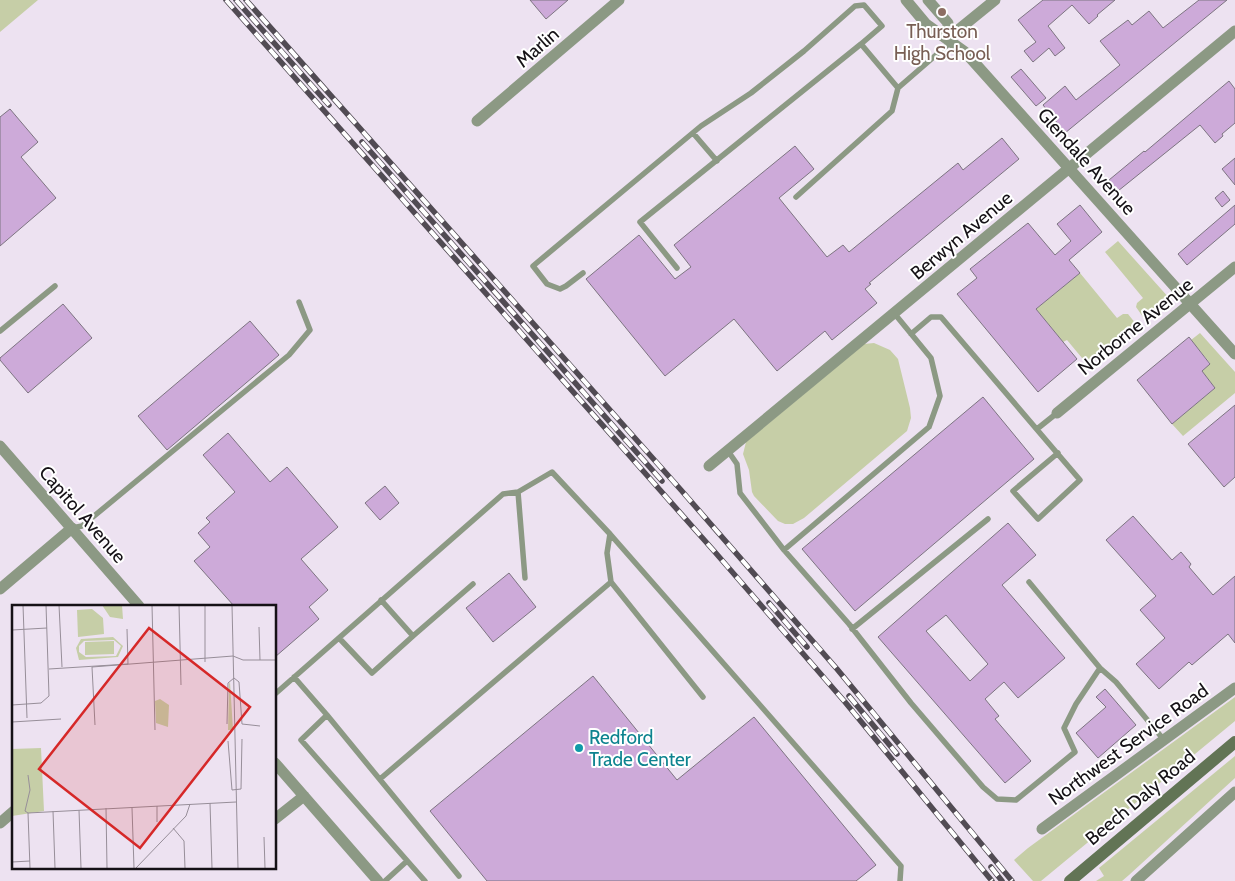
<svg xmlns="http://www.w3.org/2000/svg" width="1235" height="881" viewBox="0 0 1235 881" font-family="Cabin,sans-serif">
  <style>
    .green { fill: #c6cea7 }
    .building { fill: #cdaad9; stroke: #7d7481; fill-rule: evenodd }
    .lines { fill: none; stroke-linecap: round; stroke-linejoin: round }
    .lane { stroke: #8c9984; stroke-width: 5.5 }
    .street { stroke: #8c9984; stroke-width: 11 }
    .secondary { stroke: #627455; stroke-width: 12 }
    .rail-casing { stroke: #514b53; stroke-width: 5.5 }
    .rail { stroke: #fff; stroke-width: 4; stroke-dasharray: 11; stroke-linecap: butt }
    .education-dot { fill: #8d6e63; stroke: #fff; stroke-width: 2 }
    .culture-dot { fill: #0f9aa8; stroke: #fff; stroke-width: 2 }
    .labels { text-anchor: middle; stroke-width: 4; stroke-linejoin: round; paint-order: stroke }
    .education-label { font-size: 19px; fill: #785e54; stroke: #fff }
    .street-label { font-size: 19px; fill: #151116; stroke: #fff }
    .culture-label { font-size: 19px; fill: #0d838f; stroke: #fff; text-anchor: start }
    .inset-road { fill: none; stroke: #978e99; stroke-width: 1 }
    .view { fill: #d62828; fill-opacity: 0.15; stroke: #d62828; stroke-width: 2.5 }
    .inset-edge { fill: none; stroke: #151116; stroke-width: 2.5 }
  </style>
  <rect width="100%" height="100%" fill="#ede2f1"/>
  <path class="green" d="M0,0H38L0,32Z
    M1118,241L1170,299L1157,310L1154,308L1143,317L1136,307L1137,303L1143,298L1105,252Z
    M1080,273L1117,318L1123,314H1128L1136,324L1087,364L1067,340L1063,342L1036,309Z
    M1200,333L1235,372V393L1183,436L1172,424L1215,388L1202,371L1210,363L1191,340Z
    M874,343L890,350L898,359L910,408L911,418L907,431L804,518L793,524H785L778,521L754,496L752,492L749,470L743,454L746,442L864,344Z
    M1235,697V721L1041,881H1033L1014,860L1028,848Z
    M1235,756V778L1129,875L1122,881H1096L1104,876L1099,868Z"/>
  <path class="building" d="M530,0H568L546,19Z
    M1043,0H1115L1097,15L1098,16L1089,24L1072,5L1048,26L1065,48L1055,56L1049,48L1033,62L1024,51L1036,42L1018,20Z
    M1199,0H1227L1065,133L1043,105L1065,86L1076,100L1120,65L1100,41L1128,20L1132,25L1149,11L1163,28Z
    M1021,69L1046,98L1036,106L1011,77Z
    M1229,81L1235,89V123L1222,134L1223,136L1215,143L1200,125L1118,191L1109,180L1144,151L1145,152Z
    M10,109L38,142L21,157L56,198L0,246V117Z
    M1002,138L1019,159L869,283L871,284L865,289L877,303L832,340L825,331L777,371L734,319L665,376L586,279L639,235L675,279L691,267L674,245L795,146L814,169L779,198L827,257L843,245L849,252L958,163L963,170Z
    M1235,158V185L1222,169Z
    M1223,191L1230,200L1222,207L1215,198Z
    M1080,205L1102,232L1069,260L1080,273L1036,309L1077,359L1038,392L957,294L977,278L970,269L1028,223L1055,255L1071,241L1057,224Z
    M1235,205V224L1187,265L1178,254Z
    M63,304L92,338L28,393L0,360V358Z
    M250,321L279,355L167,450L138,416Z
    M1189,337L1210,364L1202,371L1215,388L1172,424L1137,380Z
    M983,397L1034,459L855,611L802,549Z
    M1235,405V477L1224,487L1188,444Z
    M228,433L270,482L287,467L338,527L301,559L328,590L309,607L319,619L275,657V606H234L194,561L210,547L198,533L210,522L206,518L235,492L203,455Z
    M385,486L399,503L380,520L365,503Z
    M1133,516L1172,560L1181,552L1191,564L1189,567L1213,595L1235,576V643L1228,634L1192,665L1189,662L1159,689L1136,664L1165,638L1140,610L1156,596L1106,540Z
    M1008,523L1036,555L1002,585L1065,658L1018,698L1004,682L985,699L999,716L995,719L1031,761L1005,783L878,637ZM946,615L988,664L970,681L926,631Z
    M509,573L536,607L493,642L466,608Z
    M593,676L677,780L754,717L876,865L856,881H487L430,811Z
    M1105,689L1136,725L1098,758L1076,733L1106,707L1096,697Z"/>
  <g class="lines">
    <path class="lane" d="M693,133L717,161
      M796,197L892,111L898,88
      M677,268L640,222L861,44L898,88L951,42
      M583,273L566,286L560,289L547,284L533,266L701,126L751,93L804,51L855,6L864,5L882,26L861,44
      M0,331L55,286
      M911,334L931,317H941L1080,480L1038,519L1013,491L1058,453
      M1037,429L1057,413
      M728,451L737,464L740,493L784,550L929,427L940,396L931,358L894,313
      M518,492L525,578
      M72,528L82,526L289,355L310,330L299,302
      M610,534L607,553L611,582L703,697
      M784,550L849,624L911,703L983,787L997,799L1016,800L1075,752L1064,728L1076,704L1100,668L1029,582
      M381,600L413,636L473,584
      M852,629L988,519
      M339,638L372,673L413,636
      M1100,668L1116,682L1164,740
      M294,677L327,715L301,740L425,881
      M275,694L503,494L518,492L552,472L610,534L901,866L900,881
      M327,715L459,876
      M380,779L611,582
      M385,881L407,861"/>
    <path class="street" d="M906,0L926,24L965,52L1235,354
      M928,0L948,23L947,39L995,0
      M477,121L619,0
      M1057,413L1235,267
      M0,446L139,606
      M709,466L1235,31
      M0,589L72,528
      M275,763L378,881
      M275,819L304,796
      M0,823L14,811
      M1042,829L1235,688
      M1136,881L1235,792"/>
    <path class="secondary" d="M1070,881L1235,742"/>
    <defs>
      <path id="rail" d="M226,0L714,551L845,702L992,881
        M236,0L329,105
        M246,0L681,490L837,669L1012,881
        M362,142L662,481
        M769,603L807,647
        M849,696L897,754
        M991,867L1002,881"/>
    </defs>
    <use href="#rail" class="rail-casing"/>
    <use href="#rail" class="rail"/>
  </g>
  <circle class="education-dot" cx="942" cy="12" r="5"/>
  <circle class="culture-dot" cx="579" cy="748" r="5"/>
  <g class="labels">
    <g class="education-label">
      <text x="942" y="38">Thurston<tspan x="942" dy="22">High School</tspan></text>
    </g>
    <g class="street-label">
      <text transform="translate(537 47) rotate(-41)" y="7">Marlin</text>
      <text transform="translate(1087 161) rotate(48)" y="7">Glendale Avenue</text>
      <text transform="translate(961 235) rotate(-40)" y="7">Berwyn Avenue</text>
      <text transform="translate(1135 326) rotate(-39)" y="7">Norborne Avenue</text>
      <text transform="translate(83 514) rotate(49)" y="7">Capitol Avenue</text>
      <text transform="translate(1128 744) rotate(-36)" y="7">Northwest Service Road</text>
      <text transform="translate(1140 797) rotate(-40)" y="7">Beech Daly Road</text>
    </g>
    <g class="culture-label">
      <text x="589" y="744">Redford<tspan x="589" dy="22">Trade Center</tspan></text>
    </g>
  </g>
  <g transform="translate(12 605)">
    <rect width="264" height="264" fill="#ede2f1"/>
    <path d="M90,0H110L111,14L98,12ZM80,4L91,13L92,29L66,32L65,5ZM101,32L111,41L106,52L67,55L64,43L69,34ZM102,35L109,41L104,51L74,52L67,47V41L72,36ZM102,36V49L73,50V37ZM218,77L221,125H216L217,79ZM148,94L157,100L156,122L144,118L143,96ZM29,143L32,206L0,211V144Z" fill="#c6cea7" fill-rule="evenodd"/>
    <path class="inset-road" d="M11,0L15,113M47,0L50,62M140,0L143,125M167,0L169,80M193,0V57M220,0L226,263M247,22L248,55M0,25L35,23M37,64L116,59L115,24M0,100L29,98L37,91L34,0M0,117L49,114M215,119L216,78L222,73L227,77L230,119L248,121M83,120L80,62L221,51L231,55H264M216,136L220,185L229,184L230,134M16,170L18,185L13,206L16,208M198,198L200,263M145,201V217M94,203L95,263M120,203L122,263M67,205L69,263M41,206L43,263M16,208L224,197M16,208L18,263M161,223L172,236L173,263M252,232L253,263M0,257L18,256M124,263L174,211L178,199"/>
    <path class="view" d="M137,23L238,102L128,243L27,164Z"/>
    <rect width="264" height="264" class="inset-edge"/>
  </g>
</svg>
